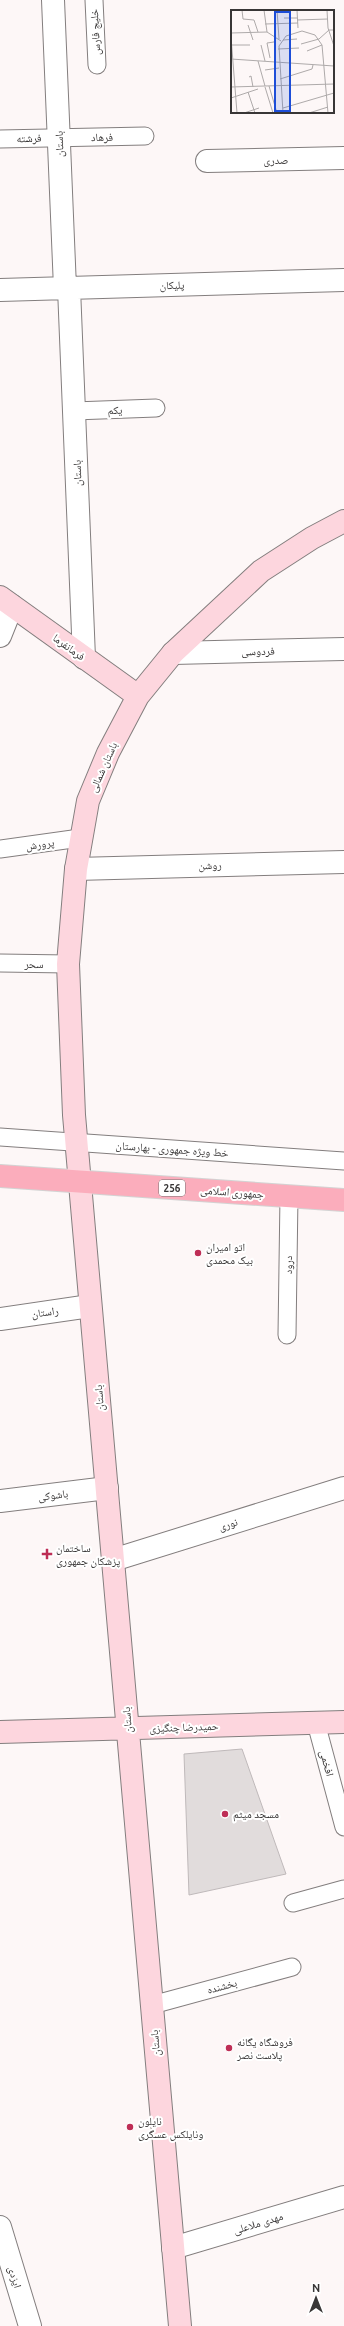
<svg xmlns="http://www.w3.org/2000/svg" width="344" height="2326" viewBox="0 0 344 2326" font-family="Ubuntu,'Noto Naskh Arabic',sans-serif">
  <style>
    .building { fill: #e1dcdc; stroke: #bfb9ba }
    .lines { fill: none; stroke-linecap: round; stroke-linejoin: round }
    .lane-casing { stroke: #837e7e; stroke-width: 19 }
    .street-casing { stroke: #837e7e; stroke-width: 24 }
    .secondary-casing { stroke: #837e7e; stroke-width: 24 }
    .primary-casing { stroke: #d3d3d3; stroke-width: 24 }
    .lane { stroke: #fff; stroke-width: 17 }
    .street { stroke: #fff; stroke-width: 22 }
    .secondary { stroke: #fdd6de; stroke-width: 22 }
    .primary { stroke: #fbadbc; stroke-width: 22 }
    .poi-dot { fill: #be2e56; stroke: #fff; stroke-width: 1.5 }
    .labels { text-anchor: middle; stroke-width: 4; stroke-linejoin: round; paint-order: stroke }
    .shield { fill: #fff; stroke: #747272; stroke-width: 1 }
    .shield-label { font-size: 10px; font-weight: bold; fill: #383636 }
    .street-label { font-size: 11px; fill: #383636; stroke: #fff }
    .poi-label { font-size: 11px; fill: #383636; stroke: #fff; text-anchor: start }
    .inset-road { fill: none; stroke: #aeaaaa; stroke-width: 1 }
    .view { fill: #1d4ed8; fill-opacity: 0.15; stroke: #1d4ed8; stroke-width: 2 }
    .inset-edge { fill: none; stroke: #383636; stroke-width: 2 }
  </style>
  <rect width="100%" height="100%" fill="#fdf7f7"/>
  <path class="building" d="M242,1749L286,1874L189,1895L184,1754Z"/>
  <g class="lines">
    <defs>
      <path id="lane" d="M94,0L97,65
        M0,139L145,136
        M74,411L156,408
        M0,849L80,838
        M0,963L68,964
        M0,1137L344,1161
        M287,1335L289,1196
        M316,1723L344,1827
        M293,1903L344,1889
        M152,2005L292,1967"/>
      <path id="street" d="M53,0L65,288
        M207,161L344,158
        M69,288L84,658
        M0,290L344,280
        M0,636L12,606
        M173,653L344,649
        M76,869L344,862
        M0,1319L90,1306
        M0,1501L107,1488
        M113,1560L344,1488
        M0,2227L30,2326
        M173,2248L344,2197"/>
      <path id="secondary" d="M0,597L138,696
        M0,1732L344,1722
        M180,2326L74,1115L68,964L76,869L88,801L108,753L138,696L173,653L261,571L312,538L344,521"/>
      <path id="primary" d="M0,1176L344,1200"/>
    </defs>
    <use href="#lane" class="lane-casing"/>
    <use href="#street" class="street-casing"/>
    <use href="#secondary" class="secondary-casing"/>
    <use href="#primary" class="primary-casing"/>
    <use href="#lane" class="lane"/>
    <use href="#street" class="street"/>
    <use href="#secondary" class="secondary"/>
    <use href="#primary" class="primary"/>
  </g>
  <g class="poi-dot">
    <circle cx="198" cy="1253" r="4"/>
    <path d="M45 1548h4v4h4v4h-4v4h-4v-4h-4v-4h4z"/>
    <circle cx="225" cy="1814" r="4"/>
    <circle cx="229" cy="2048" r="4"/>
    <circle cx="130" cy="2127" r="4"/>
  </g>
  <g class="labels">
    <rect class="shield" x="159" y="1180" width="26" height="16" rx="3"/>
    <g class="shield-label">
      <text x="172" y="1192">256</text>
    </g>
    <g class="street-label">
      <text transform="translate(95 32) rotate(-93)" y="4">خلیج فارس</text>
      <text transform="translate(102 137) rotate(-1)" y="4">فرهاد</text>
      <text transform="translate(29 138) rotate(-1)" y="4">فرشته</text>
      <text transform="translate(59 144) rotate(-92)" y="4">باستان</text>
      <text transform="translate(276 160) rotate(-1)" y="4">صدری</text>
      <text transform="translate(172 285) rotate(-2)" y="4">پلیکان</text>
      <text transform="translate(115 410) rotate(-2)" y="4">یکم</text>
      <text transform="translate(77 473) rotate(-92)" y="4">باستان</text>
      <text transform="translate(69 647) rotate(36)" y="4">فرمانفرما</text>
      <text transform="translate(258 651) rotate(-1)" y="4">فردوسی</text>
      <text transform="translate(103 767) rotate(-66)" y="4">باستان شمالی</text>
      <text transform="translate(40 844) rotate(-8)" y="4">پرورش</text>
      <text transform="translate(210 865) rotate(-2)" y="4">روشن</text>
      <text transform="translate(34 964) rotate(1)" y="4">سحر</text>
      <text transform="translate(172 1149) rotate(4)" y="4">خط ویژه جمهوری - بهارستان</text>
      <text transform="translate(232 1192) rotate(4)" y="4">جمهوری اسلامی</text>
      <text transform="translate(288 1265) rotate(-89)" y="4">درود</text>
      <text transform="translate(45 1312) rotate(-8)" y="4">راستان</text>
      <text transform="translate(99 1398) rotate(-95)" y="4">باستان</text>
      <text transform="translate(53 1495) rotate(-7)" y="4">باشوکی</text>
      <text transform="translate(228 1524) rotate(-17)" y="4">نوری</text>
      <text transform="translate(127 1720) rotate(-95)" y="4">باستان</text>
      <text transform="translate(184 1727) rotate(-2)" y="4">حمیدرضا چنگیزی</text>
      <text transform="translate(327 1763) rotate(75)" y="4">افخمی</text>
      <text transform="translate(222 1986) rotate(-15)" y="4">بخشنده</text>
      <text transform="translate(155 2043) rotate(-95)" y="4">باستان</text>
      <text transform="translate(258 2223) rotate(-17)" y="4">مهدی ملاعلی</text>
      <text transform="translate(15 2277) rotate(73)" y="4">ایزدی</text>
    </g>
    <g class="poi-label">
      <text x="206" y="1251">اتو امیران<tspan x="206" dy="13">بیک محمدی</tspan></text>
      <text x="56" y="1552">ساختمان<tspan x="56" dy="13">پزشکان جمهوری</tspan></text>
      <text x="233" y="1818">مسجد میثم</text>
      <text x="237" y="2046">فروشگاه یگانه<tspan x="237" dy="13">پلاست نصر</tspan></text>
      <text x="138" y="2125">نایلون<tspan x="138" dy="13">ونایلکس عسگری</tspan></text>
    </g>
  </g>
  <g transform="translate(231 10)">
    <rect width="103" height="103" fill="#fdf7f7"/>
    <path class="inset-road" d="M11,0L12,9L23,10L27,22M33,0L36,22M46,0L47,14M66,0L67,18M96,0L97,18L103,36M53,8H66M66,10L97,9M34,14L67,13M47,14L48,29M17,15L22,30M36,22L50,31M0,23L36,22M0,27L6,103M52,30L66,29M70,34L88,29L98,20H103M0,35H19M30,35L34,51M47,39L68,38M76,41L91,35M39,48L36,33L43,32L45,28M0,49L103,56M27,51L34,76M34,60L48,58M18,67L20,66L22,77M49,69L81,59L82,55M38,76L46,103M0,77L103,74M34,77L42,103M17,82L24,103M0,88L27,79M52,98L103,83M13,103L28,98M52,103L48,36L55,26L71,21L84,25L91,35L97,103M78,103L97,97"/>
    <path class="view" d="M44,2H59V101H44Z"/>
    <rect width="103" height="103" class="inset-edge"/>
  </g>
  <g transform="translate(316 2298)" stroke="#ffffff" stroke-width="3" paint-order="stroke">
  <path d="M0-3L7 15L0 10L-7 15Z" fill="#383636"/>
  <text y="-6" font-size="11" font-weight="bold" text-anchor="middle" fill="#383636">N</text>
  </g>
</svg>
